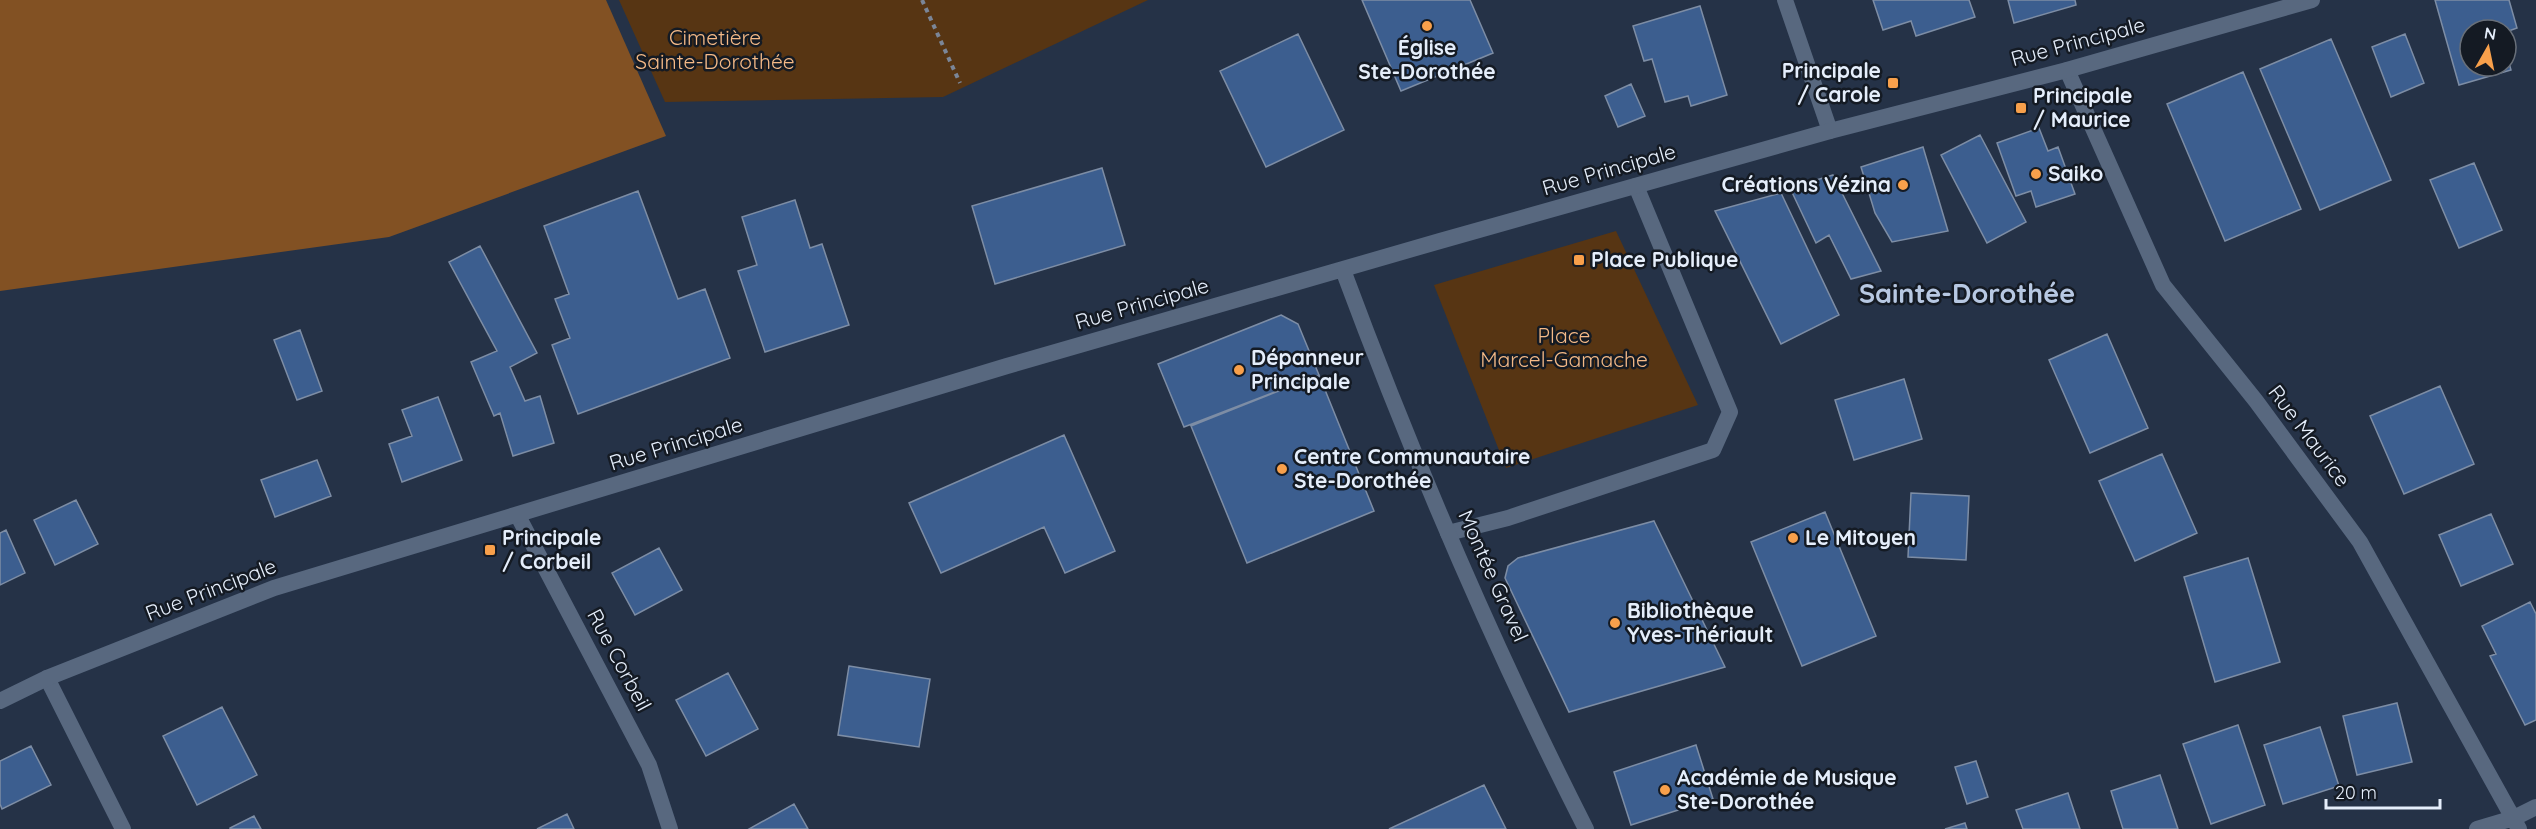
<svg xmlns="http://www.w3.org/2000/svg" width="2536" height="829" viewBox="0 0 2536 829" font-family="Quicksand,sans-serif">
  <style>
    .green { fill: #573513 }
    .forest { fill: #825123 }
    .building { fill: #3c5e8f; stroke: #7d8da5; stroke-width: 1.5 }
    .lines { fill: none; stroke-linecap: round; stroke-linejoin: round }
    .path { stroke: #7b8698; stroke-width: 4; stroke-dasharray: 4.5 4.5; stroke-linecap: butt }
    .minor { stroke: #58687f; stroke-width: 16 }
    .tertiary { stroke: #58687f; stroke-width: 16 }
    .poi-dot { fill: #f8a04b; stroke: #141a23; stroke-width: 2 }
    .labels { text-anchor: middle; stroke-width: 5; stroke-linejoin: round; paint-order: stroke }
    .park-label { font-size: 21px; fill: #f5ba87; stroke: #141a23 }
    .street-label { font-size: 21px; fill: #e5eefb; stroke: #141a23 }
    .poi-label { font-size: 21px; font-weight: bold; fill: #e5eefb; stroke: #141a23; text-anchor: start }
    .district-label { font-size: 27px; font-weight: bold; fill: #b7c8e2; stroke: #141a23 }
  </style>
  <rect width="100%" height="100%" fill="#253247"/>
  <path class="green" d="M619,0H1148L943,97L665,102Z
    M1616,231L1698,405L1506,468L1434,285Z"/>
  <path class="forest" d="M0,0H606L666,136L389,237L0,291Z"/>
  <path class="building" d="M1362,0H1470L1493,53L1401,91Z
    M1873,0H1969L1975,17L1916,36L1911,21L1883,30Z
    M2008,0H2075L2076,5L2014,23Z
    M2435,0H2509L2517,28L2506,32V30H2470V66H2506V52L2511,70L2459,85Z
    M1700,6L1727,95L1691,106L1688,96L1665,102L1652,59L1644,61L1633,26Z
    M1298,34L1344,130L1266,167L1220,71Z
    M2405,34L2424,83L2391,97L2372,47Z
    M2331,39L2391,180L2320,210L2260,69Z
    M2243,72L2301,209L2225,241L2167,104Z
    M1631,84L1645,116L1618,127L1605,96Z
    M2039,128L2048,151L2058,147L2075,194L2036,207L2031,191L2016,196L1997,143Z
    M1980,135L2026,222L1987,243L1941,155Z
    M1923,147L1948,231L1892,242L1875,213L1861,167Z
    M2474,163L2502,230L2459,248L2430,180Z
    M1102,168L1125,245L995,284L972,206Z
    M1833,175L1881,271L1851,279L1829,235L1816,243L1790,188Z
    M638,191L678,299L705,289L730,358L578,414L552,345L570,338L555,299L569,294L544,226Z
    M1781,193L1839,315L1781,344L1715,211Z
    M795,200L810,248L822,244L849,325L765,352L738,271L757,265L742,217Z
    M480,246L537,353L510,367L525,401L540,396L554,443L513,456L500,413L494,416L471,362L497,351L449,262Z
    M1281,315L1298,324L1319,375L1184,427L1158,364Z
    M300,330L322,391L297,400L274,340Z
    M2107,334L2148,428L2090,453L2049,360Z
    M1319,375L1374,511L1247,563L1191,426Z
    M1904,379L1922,439L1854,460L1835,400Z
    M2440,386L2474,464L2404,494L2370,416Z
    M438,397L462,460L402,482L389,444L412,436L402,410Z
    M1064,435L1115,551L1065,573L1044,527L941,573L909,503Z
    M2162,454L2197,533L2135,561L2099,481Z
    M317,460L331,496L275,517L261,480Z
    M1911,493L1969,496L1966,560L1908,557Z
    M76,500L98,544L55,565L34,520Z
    M1825,512L1876,636L1802,666L1751,542Z
    M2491,514L2513,564L2461,586L2439,535Z
    M1654,521L1725,667L1569,712L1505,578L1508,566L1518,558Z
    M6,530L25,573L0,585V533Z
    M659,548L682,590L635,615L612,573Z
    M2248,558L2280,662L2215,682L2184,577Z
    M2530,602L2536,614V720L2525,725L2490,656L2496,654L2482,626Z
    M849,666L930,679L919,747L838,735Z
    M728,673L758,729L706,756L676,700Z
    M2397,703L2412,762L2357,775L2343,716Z
    M222,707L257,775L197,805L163,736Z
    M2238,725L2265,805L2211,824L2183,744Z
    M2320,727L2339,786L2283,804L2264,745Z
    M1696,745L1713,799L1631,825L1614,772Z
    M31,746L51,785L2,809L0,804V761Z
    M1976,761L1988,797L1967,804L1955,767Z
    M2160,775L2178,829H2123L2111,791Z
    M1484,785L1506,829H1389Z
    M2068,793L2080,829H2023L2016,810Z
    M794,804L808,829H749Z
    M567,814L574,829H537Z
    M254,816L261,829H230V828Z
    M1965,823L1967,829H1945Z"/>
  <g class="lines">
    <path class="path" d="M922,0L960,83"/>
    <path class="minor" d="M1785,0L1830,131
      M2067,70L2163,285L2256,401L2360,542L2519,829
      M518,516L649,765L670,829
      M1448,533L1508,518L1713,450L1730,412L1636,186
      M47,678L123,829
      M2477,829L2514,818L2536,807"/>
    <path class="tertiary" d="M1343,270C1414,461 1494,648 1586,829
      M0,701L47,678L274,588L1007,366L1440,241L1830,131L2067,70L2312,0"/>
  </g>
  <g class="poi-dot">
    <circle cx="1427" cy="26" r="6"/>
    <rect x="1887" y="77" width="12" height="12" rx="3"/>
    <rect x="2015" y="102" width="12" height="12" rx="3"/>
    <circle cx="2036" cy="174" r="6"/>
    <circle cx="1903" cy="185" r="6"/>
    <rect x="1573" y="254" width="12" height="12" rx="3"/>
    <circle cx="1239" cy="370" r="6"/>
    <circle cx="1282" cy="469" r="6"/>
    <circle cx="1793" cy="538" r="6"/>
    <rect x="484" y="544" width="12" height="12" rx="3"/>
    <circle cx="1615" cy="623" r="6"/>
    <circle cx="1665" cy="790" r="6"/>
  </g>
  <g class="labels">
    <g class="park-label">
      <text x="715" y="45">Cimetière<tspan x="715" dy="24">Sainte-Dorothée</tspan></text>
      <text x="1564" y="343">Place<tspan x="1564" dy="24">Marcel-Gamache</tspan></text>
    </g>
    <g class="street-label">
      <text transform="translate(2078 42) rotate(-15)" y="7">Rue Principale</text>
      <text transform="translate(1609 170) rotate(-16)" y="7">Rue Principale</text>
      <text transform="translate(1142 304) rotate(-16)" y="7">Rue Principale</text>
      <text transform="translate(2309 436) rotate(53)" y="7">Rue Maurice</text>
      <text transform="translate(676 444) rotate(-17)" y="7">Rue Principale</text>
      <text transform="translate(1493 576) rotate(66)" y="7">Montée Gravel</text>
      <text transform="translate(211 590) rotate(-21)" y="7">Rue Principale</text>
      <text transform="translate(619 660) rotate(62)" y="7">Rue Corbeil</text>
    </g>
    <g class="poi-label">
      <text x="1427" y="55" text-anchor="middle">Église<tspan x="1427" dy="24">Ste-Dorothée</tspan></text>
      <text x="1881" y="78" text-anchor="end">Principale<tspan x="1881" dy="24">/ Carole</tspan></text>
      <text x="2033" y="103">Principale<tspan x="2033" dy="24">/ Maurice</tspan></text>
      <text x="2048" y="181">Saiko</text>
      <text x="1891" y="192" text-anchor="end">Créations Vézina</text>
      <text x="1591" y="267">Place Publique</text>
      <text x="1251" y="365">Dépanneur<tspan x="1251" dy="24">Principale</tspan></text>
      <text x="1294" y="464">Centre Communautaire<tspan x="1294" dy="24">Ste-Dorothée</tspan></text>
      <text x="502" y="545">Principale<tspan x="502" dy="24">/ Corbeil</tspan></text>
      <text x="1805" y="545">Le Mitoyen</text>
      <text x="1627" y="618">Bibliothèque<tspan x="1627" dy="24">Yves-Thériault</tspan></text>
      <text x="1677" y="785">Académie de Musique<tspan x="1677" dy="24">Ste-Dorothée</tspan></text>
    </g>
    <g class="district-label">
      <text x="1967" y="303">Sainte-Dorothée</text>
    </g>
  </g>
  <g transform="translate(2488 48) rotate(9)"><circle r="28" fill="#141a23" stroke="#686f79" stroke-width="1.5"/>
  <path d="M0-4.5L10 22L0 15L-10 22Z" fill="#f8a04b"/>
  <text y="-9" font-size="16" font-weight="bold" text-anchor="middle" fill="#e5eefb">N</text>
  </g>
  <path d="M2326 799v9h114v-9" fill="none" stroke="#e5eefb" stroke-width="3"/>
  <text x="2335" y="799" font-size="18" fill="#e5eefb" stroke="#141a23" stroke-width="4.5" paint-order="stroke">20 m</text>
</svg>
